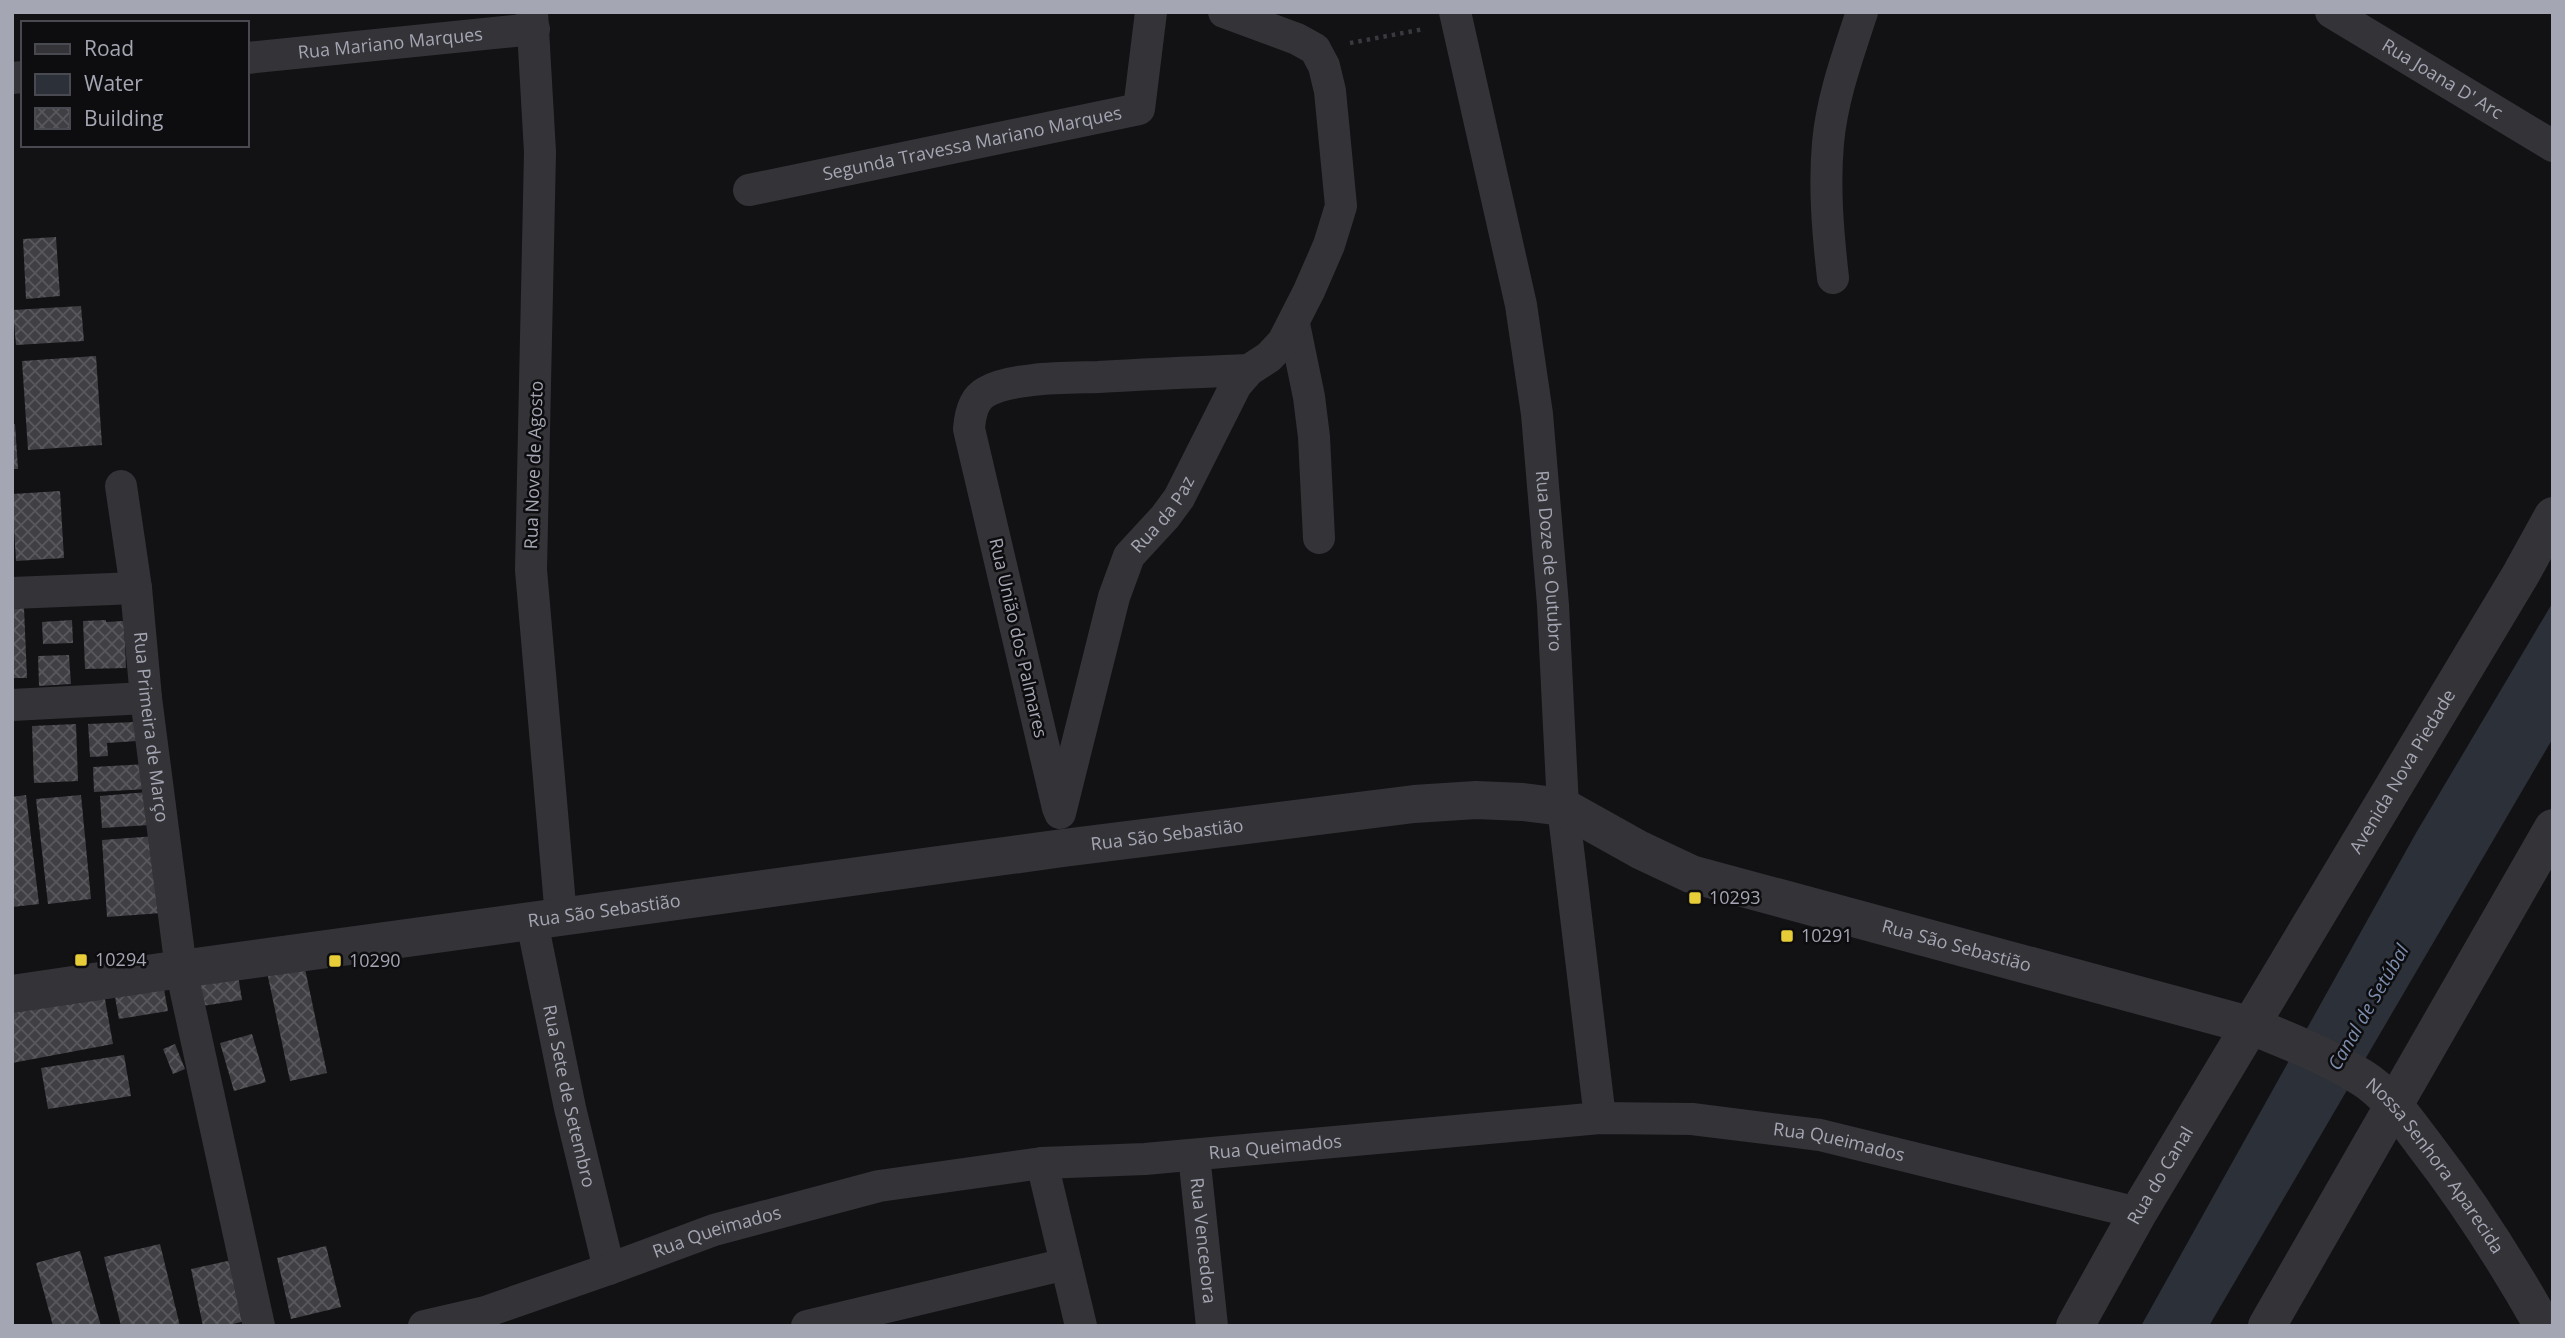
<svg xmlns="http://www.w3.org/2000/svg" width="2565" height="1338" viewBox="0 0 2565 1338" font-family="'Open Sans',sans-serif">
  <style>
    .water { fill: #2b3039 }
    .building { fill: url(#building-cross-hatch) }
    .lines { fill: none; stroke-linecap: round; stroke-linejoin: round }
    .path { stroke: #393a3f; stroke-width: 4.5; stroke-dasharray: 3.5 5; stroke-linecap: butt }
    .minor { stroke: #343338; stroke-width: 32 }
    .tertiary { stroke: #343338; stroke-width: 38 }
    .poi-dot { fill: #e7cd37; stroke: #0d0d0f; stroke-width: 2.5 }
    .labels { text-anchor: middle; stroke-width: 5; stroke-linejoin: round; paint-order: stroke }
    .street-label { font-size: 18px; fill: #a4a6b3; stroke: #0d0d0f }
    .poi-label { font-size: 18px; fill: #a4a6b3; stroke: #0d0d0f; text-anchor: start }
    .water-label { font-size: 19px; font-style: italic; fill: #7d8dad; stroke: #0d0d0f }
  </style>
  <defs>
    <pattern id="building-cross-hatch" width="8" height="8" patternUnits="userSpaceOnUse" patternTransform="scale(1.75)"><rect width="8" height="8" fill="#3f3f44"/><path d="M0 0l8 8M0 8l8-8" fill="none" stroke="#58585d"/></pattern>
  </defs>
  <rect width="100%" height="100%" fill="#121214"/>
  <path class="water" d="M2553,602V738L2209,1326H2141L2416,833Z"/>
  <path class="building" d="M56,237L60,296L26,299L23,239Z
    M81,306L84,341L16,345L13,310Z
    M96,356L102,445L28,450L22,361Z
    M12,424H15L18,469H12Z
    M60,491L64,558L16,561L12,494Z
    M24,608L27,678H12V609Z
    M72,620L73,643L43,644L42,622Z
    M106,620V622L124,621L126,668L85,669L83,621Z
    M69,655L71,684L39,686L38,656Z
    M135,722L137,741L107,743L108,756L90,757L88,724Z
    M76,724L78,781L34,783L32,726Z
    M147,764L148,789L94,792L93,767Z
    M148,792L150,825L102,828L100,796Z
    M26,795L39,904L12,907V797Z
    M81,795L91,899L48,904L36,799Z
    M156,836L162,913L107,917L102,840Z
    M304,964L327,1073L290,1081L267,972Z
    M238,975L242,1000L202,1006L198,981Z
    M163,984L168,1011L119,1019L114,992Z
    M104,994L113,1044L12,1063V1011Z
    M252,1034L266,1082L234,1091L220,1043Z
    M175,1044L185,1069L173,1074L163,1049Z
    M124,1055L131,1096L48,1109L41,1068Z
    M160,1244L180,1326H121L104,1257Z
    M326,1246L341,1307L291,1319L277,1258Z
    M80,1251L101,1326H53L36,1263Z
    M232,1260L245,1321L225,1326H203L191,1269Z"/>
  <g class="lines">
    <path class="path" d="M1350,43L1424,29"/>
    <g class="minor">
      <path d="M532,12L540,152L531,570L561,917"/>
      <path id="s1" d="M1455,12L1521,305L1537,414L1553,605L1563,807L1600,1118"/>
      <path id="s2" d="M2331,12L2553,146"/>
      <path id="s3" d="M247,58L534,29"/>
      <path d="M12,78L23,77"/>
      <path id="s4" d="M749,190L1139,109L1151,12"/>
      <path d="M1833,278C1828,233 1824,188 1828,143C1832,98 1848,55 1862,12"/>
      <path d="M1294,324L1309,397L1314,437L1319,538"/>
      <path id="s5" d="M121,486L136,588L146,698L181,969L259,1326"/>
      <path d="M12,593L136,588"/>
      <path d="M12,705L146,698"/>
      <path d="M1058,808L969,429C970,415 973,399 986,392C1012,377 1068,378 1098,377C1148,374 1198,372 1249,370"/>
      <path id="s6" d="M1060,813L1114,597L1129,556L1165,517L1179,498L1236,385L1249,370L1269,357L1283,342L1309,291L1329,245L1341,206L1330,91L1324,66L1315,49L1297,39L1224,12"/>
      <path id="s7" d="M532,922L570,1108L609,1269"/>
      <path id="s8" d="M1194,1155L1212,1326"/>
      <path d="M1042,1163L1081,1326"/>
      <path id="s9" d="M424,1326L485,1312L609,1269L714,1230L879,1186L1042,1163L1145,1159L1600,1118L1692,1119L1820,1135L2138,1213"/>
      <path d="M807,1326L1066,1264"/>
    </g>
    <g class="tertiary">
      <path id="s10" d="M12,994L181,969L1063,848L1414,804L1476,800L1523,802L1563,807L1640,850L1691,874L2249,1025C2287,1040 2326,1056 2361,1077C2387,1093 2405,1119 2423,1143C2468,1201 2507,1262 2543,1326"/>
      <path id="s11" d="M2075,1326L2138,1213L2521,574L2553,516"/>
      <path d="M2267,1326L2553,828"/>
    </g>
  </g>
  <g class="poi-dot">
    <rect x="1688" y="891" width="14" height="14" rx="3.5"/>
    <rect x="1780" y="929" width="14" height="14" rx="3.5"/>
    <rect x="74" y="953" width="14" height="14" rx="3.5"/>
    <rect x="328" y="954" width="14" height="14" rx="3.5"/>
  </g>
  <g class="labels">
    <g class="street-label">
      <text dy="6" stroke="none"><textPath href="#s3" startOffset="144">Rua Mariano Marques</textPath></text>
      <text dy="6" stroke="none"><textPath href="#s2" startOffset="130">Rua Joana D' Arc</textPath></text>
      <text dy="6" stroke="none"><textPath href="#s4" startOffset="228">Segunda Travessa Mariano Marques</textPath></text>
      <text transform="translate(534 465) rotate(-88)" y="6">Rua Nove de Agosto</text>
      <text dy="6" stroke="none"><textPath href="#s6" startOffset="320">Rua da Paz</textPath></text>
      <text dy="6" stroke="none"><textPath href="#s1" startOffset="558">Rua Doze de Outubro</textPath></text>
      <text transform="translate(1018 638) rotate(77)" y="6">Rua União dos Palmares</text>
      <text dy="6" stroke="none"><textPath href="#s5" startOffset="243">Rua Primeira de Março</textPath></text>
      <text dy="6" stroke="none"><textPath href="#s11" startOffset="644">Avenida Nova Piedade</textPath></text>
      <text dy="6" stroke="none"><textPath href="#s10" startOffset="1166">Rua São Sebastião</textPath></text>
      <text dy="6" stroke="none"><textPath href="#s10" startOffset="598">Rua São Sebastião</textPath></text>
      <text dy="6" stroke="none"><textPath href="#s10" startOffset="1984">Rua São Sebastião</textPath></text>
      <text dy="6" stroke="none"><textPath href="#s7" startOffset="178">Rua Sete de Setembro</textPath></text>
      <text dy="6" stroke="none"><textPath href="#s9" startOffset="1442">Rua Queimados</textPath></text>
      <text dy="6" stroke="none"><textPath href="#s9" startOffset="875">Rua Queimados</textPath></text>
      <text dy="6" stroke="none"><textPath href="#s10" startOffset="2527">Nossa Senhora Aparecida</textPath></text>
      <text dy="6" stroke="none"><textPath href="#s11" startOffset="173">Rua do Canal</textPath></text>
      <text dy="6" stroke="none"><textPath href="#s9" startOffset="308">Rua Queimados</textPath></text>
      <text dy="6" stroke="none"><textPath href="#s8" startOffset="86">Rua Vencedora</textPath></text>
    </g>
    <g class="poi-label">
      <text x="1709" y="904">10293</text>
      <text x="1801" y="942">10291</text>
      <text x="95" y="966">10294</text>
      <text x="349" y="967">10290</text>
    </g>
    <g class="water-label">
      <text transform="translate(2368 1007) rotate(-60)" y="7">Canal de Setúbal</text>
    </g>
  </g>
  <rect width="2565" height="1338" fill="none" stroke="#a4a6b3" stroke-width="28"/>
  <rect x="21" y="21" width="228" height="126" fill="#0d0d0f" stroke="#494a51" stroke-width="2"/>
  <rect x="35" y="44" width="35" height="10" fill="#343338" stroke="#494a51" stroke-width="2"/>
  <text x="84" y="56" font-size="21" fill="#a4a6b3">Road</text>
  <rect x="35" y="74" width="35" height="21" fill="#2b3039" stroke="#494a51" stroke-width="2"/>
  <text x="84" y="91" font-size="21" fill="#a4a6b3">Water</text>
  <rect x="35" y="108" width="35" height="21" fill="url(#building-cross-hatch)" stroke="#494a51" stroke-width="2"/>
  <text x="84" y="126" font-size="21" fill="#a4a6b3">Building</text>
</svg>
